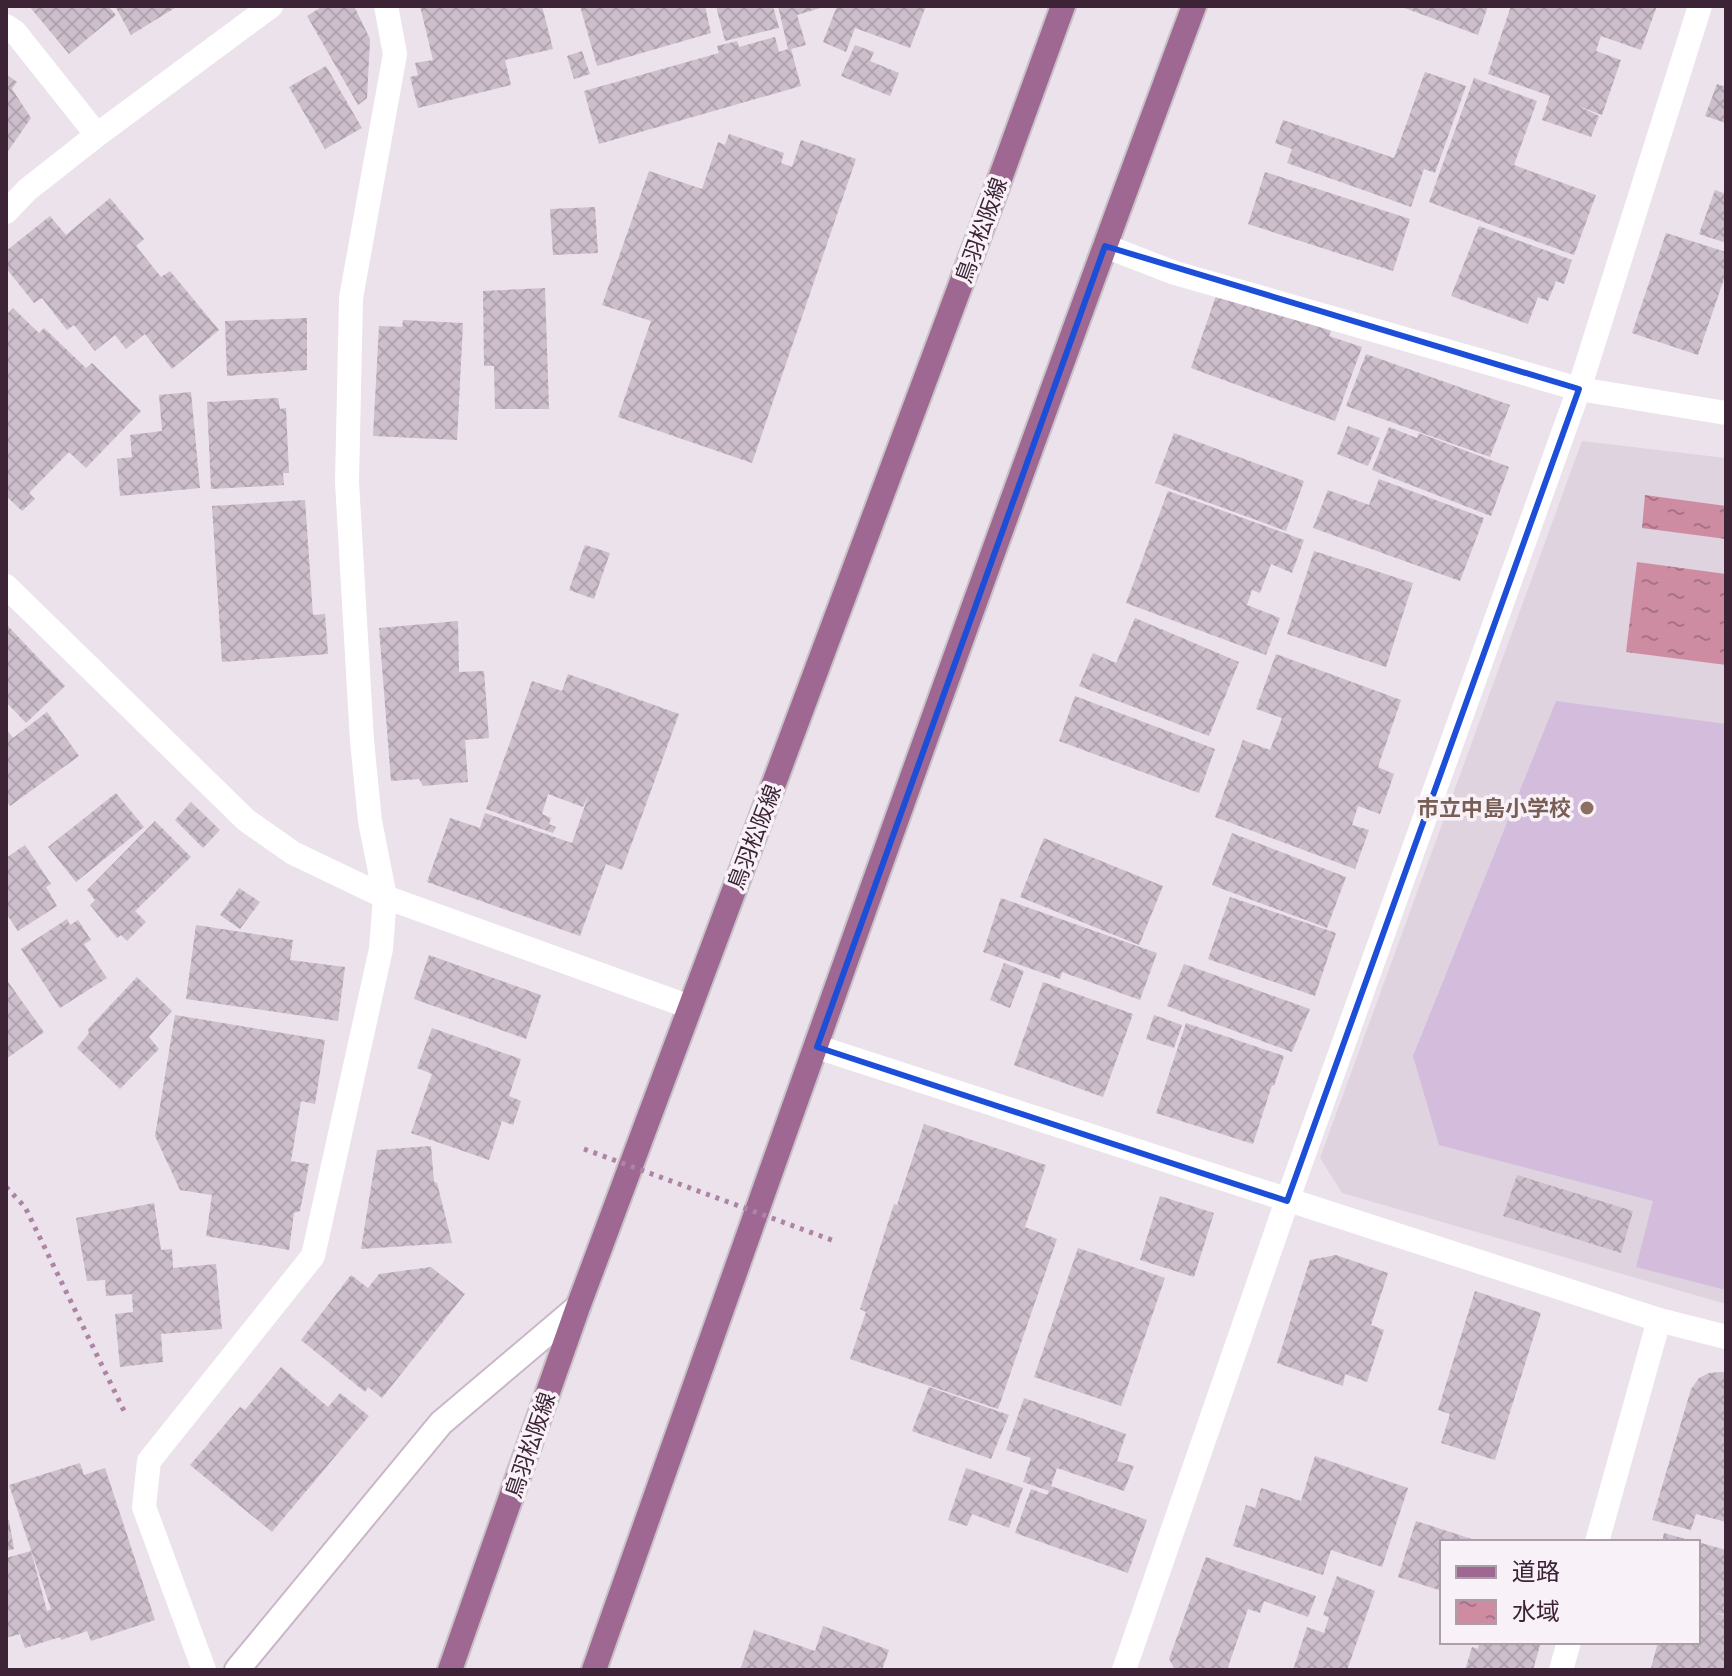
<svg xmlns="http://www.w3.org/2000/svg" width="1732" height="1676" viewBox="0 0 1732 1676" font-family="Lato,'Noto Sans JP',sans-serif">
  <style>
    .built { fill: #dfd3df }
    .pitch { fill: #d4bcdc }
    .water { fill: url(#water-ripples) }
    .building { fill: url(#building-cross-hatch) }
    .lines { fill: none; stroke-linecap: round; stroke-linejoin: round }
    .secondary-casing { stroke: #cbb6c8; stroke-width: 28 }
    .primary-casing { stroke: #c8c1c7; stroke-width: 28 }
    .path { stroke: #ae84a6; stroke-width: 5; stroke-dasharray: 4 6; stroke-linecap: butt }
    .street { stroke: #fff; stroke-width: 24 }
    .secondary { stroke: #fff; stroke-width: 24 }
    .primary { stroke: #9f6892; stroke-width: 24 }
    .path-bridge { stroke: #ae84a6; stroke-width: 5; stroke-dasharray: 4 6; stroke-linecap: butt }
    .marked { fill: none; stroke: #1d4ed8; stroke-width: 6; stroke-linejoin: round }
    .education-dot { fill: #8d6e63; stroke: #f8f2f8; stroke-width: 3 }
    .labels { text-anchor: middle; stroke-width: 7; stroke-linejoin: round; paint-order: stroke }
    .street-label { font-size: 22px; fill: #3c2336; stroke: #f8f2f8 }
    .education-label { font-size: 22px; font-weight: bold; fill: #785e54; stroke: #f8f2f8; text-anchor: end }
  </style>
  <defs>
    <pattern id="water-ripples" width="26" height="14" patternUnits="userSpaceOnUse" patternTransform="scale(2)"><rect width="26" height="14" fill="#ce8ca3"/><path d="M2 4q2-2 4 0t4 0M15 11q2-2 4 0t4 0" fill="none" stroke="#a87286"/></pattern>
    <pattern id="building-cross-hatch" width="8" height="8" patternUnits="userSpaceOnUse" patternTransform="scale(2)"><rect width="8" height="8" fill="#ccbecb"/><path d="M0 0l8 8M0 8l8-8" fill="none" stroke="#b0a3af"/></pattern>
  </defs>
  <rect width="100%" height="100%" fill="#ebe2eb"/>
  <path class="built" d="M1582,441L1726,458V1304L1342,1193L1320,1158Z"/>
  <path class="pitch" d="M1556,701L1726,724V1290L1636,1267L1653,1201L1439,1145L1413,1056Z"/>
  <path class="water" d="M1645,495L1726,506V539L1642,528Z
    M1637,562L1726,574V665L1626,652Z"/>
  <path class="building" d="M29,6H108L116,15L69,54Z
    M115,6H178L131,35Z
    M323,6H354L370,39L367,98L358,105L307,16Z
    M420,6H542L553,49L505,60L511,85L418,108L410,77L418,75L415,63L433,60Z
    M580,6H705L711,33L597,66Z
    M716,6H773L779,28L725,41Z
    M778,6H827L797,15L806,45L791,49L801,86L599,144L584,91L719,53L717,46L737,41L739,47L775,37L779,52L788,49Z
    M837,6H926L910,48L855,28L846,52L823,42Z
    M1399,6H1488L1478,35Z
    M1511,6H1657L1641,50L1601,36L1596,51L1621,60L1602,115L1578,106L1599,116L1591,137L1542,120L1550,96L1488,74Z
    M855,45L874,52L870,61L899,73L890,96L841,76Z
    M582,51L590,74L574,79L567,56Z
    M326,66L362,128L325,149L289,87Z
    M1425,72L1466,86L1435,173L1424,169L1411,207L1287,163L1292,149L1275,143L1283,120L1394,158Z
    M6,74L17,82L12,89L31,118L6,154Z
    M1474,78L1537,101L1514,165L1596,195L1574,255L1429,202Z
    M1717,84L1726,87V123L1705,116Z
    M729,134L784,153L781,163L792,167L801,140L856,159L752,463L618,417L651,321L602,305L649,171L702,189L718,142L725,145Z
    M1265,172L1410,219L1393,271L1248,224Z
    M1715,190L1726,194V243L1699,234Z
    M110,198L144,239L136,246L161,277L170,271L219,330L172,369L145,334L126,349L115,335L95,351L74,325L67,330L42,298L34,303L6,268V251L50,216L66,235Z
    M595,207L598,253L553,255L550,209Z
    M1479,226L1572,260L1564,284L1556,281L1548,301L1538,297L1528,324L1451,296Z
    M1666,233L1726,252V273L1698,355L1632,333Z
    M545,288L549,409H495L494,366H484L483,291Z
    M1218,290L1331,331L1329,336L1362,347L1335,421L1191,368Z
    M13,308L39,333L44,328L86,368L92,363L141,411L86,468L69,452L29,493L35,499L22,511L6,496V315Z
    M307,318V370L227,376L225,321Z
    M403,320L463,323L457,440L373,436L379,326L402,327Z
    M1366,354L1510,405L1490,457L1346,406Z
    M191,392L200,488L120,496L117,459L132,457L130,435L162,431L159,395Z
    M278,398L280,409L286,408L289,473H283L284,485L211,489L207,402Z
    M1348,426L1380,438L1368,466L1337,454Z
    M1389,427L1417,438L1419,433L1509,467L1491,516L1372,470Z
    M1174,433L1304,481L1286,531L1155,483Z
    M1379,479L1484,518L1460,581L1313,528L1328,490L1369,505Z
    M1168,491L1304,540L1292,573L1271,564L1260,593L1252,590L1247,605L1280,618L1266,655L1126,603Z
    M305,500L313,615L325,614L328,654L222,662L212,506Z
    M585,545L610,553L594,599L569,590Z
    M1314,551L1413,583L1386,667L1287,634Z
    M1135,618L1239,662L1209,736L1079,686L1093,653L1116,663Z
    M458,621L459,672L484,671L489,738L465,740L468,782L423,786L419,779L391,781L379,628Z
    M6,624L65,686L26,723L6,702Z
    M1276,654L1401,700L1378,767L1394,774L1380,814L1358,806L1352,825L1369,830L1355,869L1215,817L1243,740L1270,750L1282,718L1256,709Z
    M568,674L679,714L622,870L606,864L580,936L427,882L450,818L480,828L485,813L572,843L589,794L583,807L548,794L542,814L551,818L549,824L556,827L553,833L486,809L532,681L562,691Z
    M1075,696L1215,749L1199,793L1059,741Z
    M47,712L79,756L10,806L6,800V729L13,738Z
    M116,793L144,827L76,882L48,847Z
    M191,802L220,830L203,848L175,820Z
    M155,821L191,857L135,911L146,922L127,941L121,935L117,938L90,905L95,900L87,890Z
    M1232,833L1346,877L1327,928L1212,885Z
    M1044,838L1163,886L1139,945L1020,897Z
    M25,845L51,884L46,887L57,906L18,931L6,913V858Z
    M239,888L260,902L240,929L220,915Z
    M1230,897L1336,933L1315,996L1208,959Z
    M1001,898L1157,953L1140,1000L1062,972L1060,979L983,952Z
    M67,919L70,925L78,920L91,940L84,944L107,978L60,1008L21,949Z
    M196,925L293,940L290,960L345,967L338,1021L186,999Z
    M429,955L541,995L526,1039L414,999Z
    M1004,963L1024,971L1010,1008L990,1000Z
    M1184,964L1310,1009L1292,1052L1167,1006Z
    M137,977L172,1011L149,1037L159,1049L120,1089L77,1048L89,1033L88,1029Z
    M6,979L44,1032L6,1059Z
    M1043,982L1133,1014L1103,1097L1014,1065Z
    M175,1015L325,1040L315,1104L301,1101L291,1161L309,1164L300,1211L294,1213L289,1250L206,1236L212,1195L180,1190L155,1136Z
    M1154,1015L1182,1025L1174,1048L1146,1039Z
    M1186,1023L1284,1056L1274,1086L1272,1085L1253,1144L1156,1113Z
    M432,1028L521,1059L509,1096L521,1101L513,1125L502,1121L489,1160L411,1133L432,1074L417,1068Z
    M924,1124L1046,1165L1025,1227L1057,1239L998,1409L850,1359L866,1312L860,1309L894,1204L897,1205Z
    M431,1146L434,1182L437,1183L452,1243L361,1249L377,1150Z
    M1517,1175L1633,1211L1621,1253L1503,1216Z
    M1160,1196L1214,1213L1194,1277L1140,1260Z
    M154,1203L161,1250L172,1249L173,1268L216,1264L222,1329L161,1334L163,1362L120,1367L115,1314L133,1312L132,1294L106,1296L105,1280L87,1281L76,1218Z
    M1078,1248L1165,1278L1121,1406L1034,1377Z
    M1336,1255L1388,1273L1371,1325L1384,1330L1367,1382L1345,1374L1343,1386L1277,1363L1310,1260Z
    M431,1267L465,1294L382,1398L368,1387L365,1392L301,1340L351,1275L368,1288L379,1274Z
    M1475,1291L1541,1313L1495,1460L1441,1443L1450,1414L1438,1410Z
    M281,1367L328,1407L340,1393L369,1416L272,1532L190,1465L240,1407L245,1410Z
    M1721,1372L1726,1373V1522L1696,1514L1691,1530L1652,1520L1691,1389L1699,1378L1709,1373Z
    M929,1387L1009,1415L991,1459L912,1431Z
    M1024,1398L1126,1434L1117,1461L1134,1466L1124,1491L1057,1468L1051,1486L1147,1520L1128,1573L1015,1533L1031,1489L1047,1495L1049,1491L1023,1482L1031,1458L1006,1450Z
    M1315,1456L1408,1488L1382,1567L1331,1550L1323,1575L1233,1546L1246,1505L1255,1508L1261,1488L1301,1501Z
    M80,1463L84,1475L105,1468L155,1620L91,1641L87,1631L61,1640L60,1637L25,1648L20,1634L6,1638V1558L31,1551L47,1611L51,1609L9,1485Z
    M966,1468L1023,1488L1009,1528L972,1514L967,1526L948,1520Z
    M6,1520H9L14,1549L6,1551Z
    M1416,1521L1478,1541L1442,1542V1591L1398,1577Z
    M1664,1533L1693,1541V1542H1662Z
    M1698,1542L1726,1550V1615L1711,1612L1726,1616V1670H1660L1651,1668L1658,1642H1698Z
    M1206,1557L1316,1596L1308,1617L1264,1601L1260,1613L1248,1609L1227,1670H1175L1169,1659Z
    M1337,1576L1375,1591L1347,1670H1293L1307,1627L1324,1633L1329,1617L1323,1615Z
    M823,1626L889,1650L882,1670H740L754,1630L815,1651Z
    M1479,1642H1541L1533,1670H1465L1472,1647L1478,1649Z"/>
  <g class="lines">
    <defs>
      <path id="secondary" d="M237,1670L441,1423L578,1307"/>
      <path id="primary" d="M450,1670L578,1307L989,209L1063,6
        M594,1670C791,1114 988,558 1194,6"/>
    </defs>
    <use href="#secondary" class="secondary-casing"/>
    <use href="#primary" class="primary-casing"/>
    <path class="path" d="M6,1187L25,1207L126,1415"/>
    <path class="street" d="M6,26L15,32L97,135
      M6,212L27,190L97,135L271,6
      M1105,246L1175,273L1579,389L1726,413
      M6,586L246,820L293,853L385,897L690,1007
      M817,1047L1659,1320L1726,1337
      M1597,1542L1659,1320
      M204,1670L144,1507L149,1461L313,1256L381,949L385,897L370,821L362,741L347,482L351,298L395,54L386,6
      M1124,1670L1287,1201L1579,389L1700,6
      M1561,1670L1569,1642"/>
    <use href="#secondary" class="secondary"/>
    <use href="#primary" class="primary"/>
    <path class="path-bridge" d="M584,1149L837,1242"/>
  </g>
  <path class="marked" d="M1105,246L1579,389L1287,1201L817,1047Z"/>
  <circle class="education-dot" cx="1587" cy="808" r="8"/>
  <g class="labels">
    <g class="street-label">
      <text transform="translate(981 230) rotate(-70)" y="8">鳥羽松阪線</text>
      <text transform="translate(754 837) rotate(-69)" y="8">鳥羽松阪線</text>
      <text transform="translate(530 1445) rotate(-71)" y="8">鳥羽松阪線</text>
    </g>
    <g class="education-label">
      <text x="1571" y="816">市立中島小学校</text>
    </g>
  </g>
  <rect width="1732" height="1676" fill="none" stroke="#3c2336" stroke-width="16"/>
  <rect x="1440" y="1540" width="260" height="104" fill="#f8f2f8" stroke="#ad9faa" stroke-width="2"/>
  <rect x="1456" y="1566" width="40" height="12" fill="#9f6892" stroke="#ad9faa" stroke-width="2"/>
  <text x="1512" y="1580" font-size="24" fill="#3c2336">道路</text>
  <rect x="1456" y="1600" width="40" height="24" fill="url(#water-ripples)" stroke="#ad9faa" stroke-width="2"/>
  <text x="1512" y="1620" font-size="24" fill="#3c2336">水域</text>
</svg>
